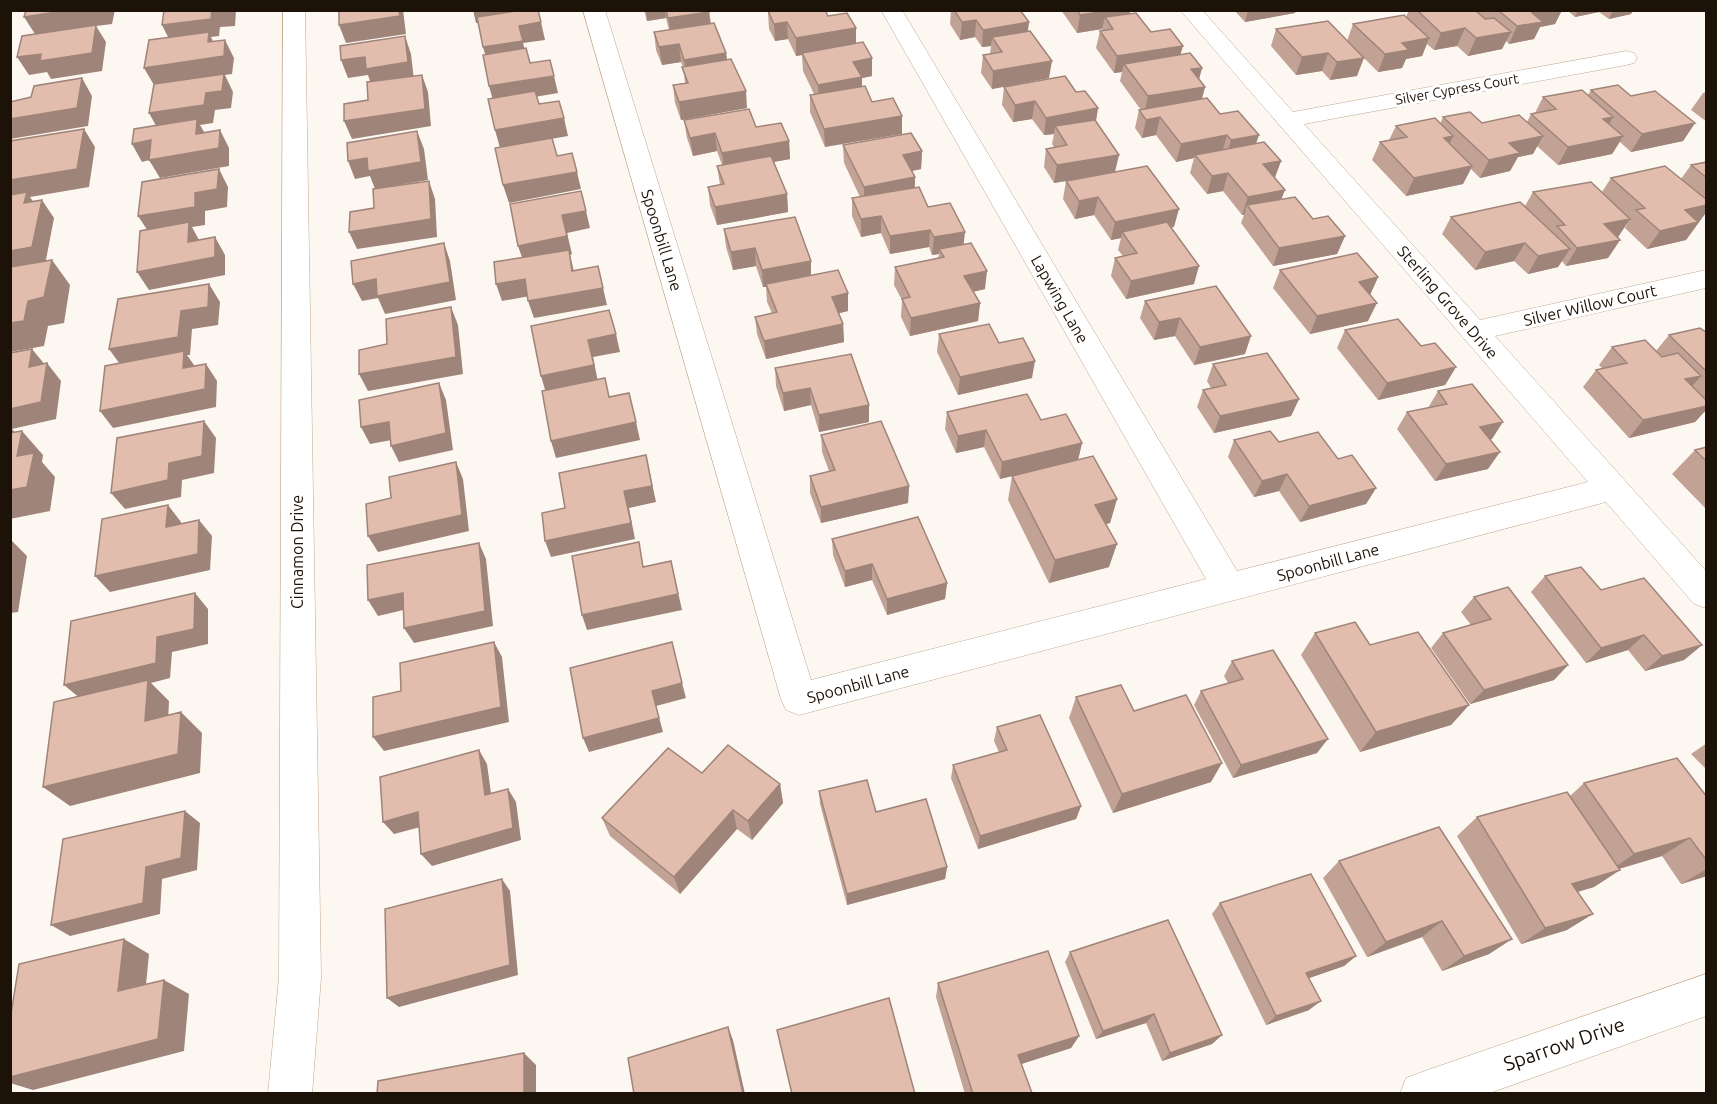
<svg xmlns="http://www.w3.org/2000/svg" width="1717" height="1104" viewBox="0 0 1717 1104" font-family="Ubuntu,sans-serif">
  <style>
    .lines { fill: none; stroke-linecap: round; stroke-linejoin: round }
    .minor-casing { stroke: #c1a68b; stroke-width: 1 }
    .minor { fill: #fff; fill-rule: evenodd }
    .wall { fill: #c2a295 }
    .shaded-wall { fill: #9e8479 }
    .building { fill: #e2bcad; stroke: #9e8479; stroke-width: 1.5 }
    .labels { text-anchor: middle; stroke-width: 6; stroke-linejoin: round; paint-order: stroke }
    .far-street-label { font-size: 14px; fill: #1c1208; stroke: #fff }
    .street-label { font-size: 16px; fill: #1c1208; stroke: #fff }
    .near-street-label { font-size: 20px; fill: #1c1208; stroke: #fff }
  </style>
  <rect width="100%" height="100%" fill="#fdf7f1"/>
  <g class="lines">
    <defs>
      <path id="minor" d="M283,10H305L321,977L312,1094H268L279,977Z
        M583,10H605L811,680L1206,579L881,10H902L1237,571L1588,482L1180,10H1202L1293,112L1626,51L1634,53L1637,58L1634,63L1626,65L1304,124L1480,320L1706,270V288L1495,336L1706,571V608L1694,604L1606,502L799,715L786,710L781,699Z
        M1706,974V1016L1487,1094H1400L1406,1078L1422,1072Z"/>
    </defs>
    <use href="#minor" class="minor-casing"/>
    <use href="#minor" class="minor"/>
  </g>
  <path class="wall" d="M644,10H709L711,23L726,53L727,59L747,108L681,120L675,103L673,85L685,83L683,67L681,62L662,65L656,50L654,32L669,30L666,18L647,21Z
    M951,10H1020L1029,22L1028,31L1049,78L992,89L981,73L983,55L990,54L991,46L982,47L975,37L960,40L950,24Z
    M1061,10H1130V14L1151,32L1181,55L1202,68L1199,79L1205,87L1202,99L1256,143L1281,161L1275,178L1281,199L1313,219L1345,236L1337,254L1273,266L1241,223L1244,215H1242L1223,191L1207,194L1190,173L1194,158L1176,162L1156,135L1142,138L1135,128L1139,110H1141L1120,81L1122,72L1114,73L1096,48L1100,31L1102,30V29L1077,33Z
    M1234,10H1296L1295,13L1245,22Z
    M1409,10H1562L1555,24L1540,27L1534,39L1509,44L1506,41L1502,49L1468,56L1457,46L1434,50L1427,44L1422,56L1406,59L1402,68L1378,72L1360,54L1357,76L1330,80L1322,71L1296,75L1271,46L1276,29L1347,41L1353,24L1406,17Z
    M1567,10H1633L1631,14L1609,19L1599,12L1575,17Z
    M768,11L828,16L856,28V44L872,76L862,78L825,147L810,112V95L814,94L803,71L802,55L796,56L788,39L775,41L769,29Z
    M1004,87L1076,92L1098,108L1096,121L1115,172L1174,227H1171L1194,284L1126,299L1111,276L1115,258L1123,256L1118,250L1121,238L1111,240L1094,215L1075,219L1063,199L1066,181L1054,183L1044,167L1046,149L1054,147L1052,144L1054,134L1044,135L1032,119L1013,122L1002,105Z
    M1591,90L1631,96L1695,123L1683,141L1631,152L1620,142L1612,154L1558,165L1537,146L1533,154L1518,157L1510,171L1480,178L1471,169L1463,184L1406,196L1372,160L1380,142L1389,140L1396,126L1440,124L1443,117L1482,123L1527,122L1531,114L1535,113L1543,97L1588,95Z
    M1707,92V122L1691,110L1703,93Z
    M684,120L756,127L789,141L790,159L774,162L787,194L788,212L717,225L710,205L708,187L720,185L717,166L722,165L717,151L693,156L687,138Z
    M843,145L922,151L921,169L912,171L915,177V188L928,207L963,245L985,289L973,292L980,303L978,321L910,336L901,317L902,300L894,285L895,267L938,258L939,254L932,255L929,247L890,254L881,233L861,237L852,216V198L860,197L844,163Z
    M1707,162V215L1705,214L1686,240L1647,249L1625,228L1628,222L1618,237L1620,240L1608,258L1566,266L1562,261L1558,267L1528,274L1514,261L1475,270L1442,234L1451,217L1525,206L1533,192H1602L1611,178L1681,179L1691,165Z
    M724,229L811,261V275L848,293V311L839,313L843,324L844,342L766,359L757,334L755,317L772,313L767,302L766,287H763L756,266L733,270L726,247Z
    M1280,270L1378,277L1370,295L1368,321L1310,334L1273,288Z
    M1216,286L1245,354L1194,365L1175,336L1154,340L1140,318L1145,301Z
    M1345,330L1421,346L1456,367L1445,385L1378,400L1337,348Z
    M1707,333V409L1695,422L1629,438L1583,387L1596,370L1602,368L1599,365L1612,347L1656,351L1669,335Z
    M939,334L999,343L1032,378L958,395L937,352Z
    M1213,364L1299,399L1291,416L1214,433L1197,407L1203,390L1211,388L1207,381Z
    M775,368L869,422L819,432L811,405L784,411L776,386Z
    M1438,391L1492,439L1490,440L1488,469L1435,481L1397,429L1407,412L1428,408Z
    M947,412L1041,420L1082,443L1078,460L1117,499L1110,523L1106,524L1109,567L1049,583L1008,500L1012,476L1000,479L984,447L956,453L945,429Z
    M821,435L909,486L908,503L821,523L810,493V476L829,471L822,452Z
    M1234,440L1279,442L1338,459L1376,488L1366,504L1300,522L1279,491L1254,497L1228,457Z
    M1707,447V510L1672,474L1695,450Z
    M832,539L947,583L945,599L887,615L872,580L845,587L833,555Z
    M1545,576L1601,590L1702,645L1684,660L1645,671L1628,650L1586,663L1531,592Z
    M1474,597L1568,665L1554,680L1470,704L1431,648L1443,633L1471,625L1461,612Z
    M1315,633L1370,645L1469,705L1451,725L1360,752L1301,655Z
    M1232,661L1317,753L1233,778L1194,705L1201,691L1228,683L1224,676Z
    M1076,697L1134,711L1211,782L1113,813L1069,718Z
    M997,727L1081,806L1076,819L978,849L951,778L953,765L999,752L994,741Z
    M1707,743V770L1691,754Z
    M702,773L780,784L783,803L752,840L737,829L680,894L610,836L602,818Z
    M1584,783L1707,797V876L1681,884L1662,856L1619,869L1620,870L1594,887L1578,892L1567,930L1521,944L1457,836L1477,817L1570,796Z
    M819,791L876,812L947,867L945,879L847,905L820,804Z
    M1339,861L1512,939L1489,954L1442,971L1422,937L1367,957L1323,878Z
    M1220,903L1356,956L1344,966L1309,978V1010L1266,1025L1212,914Z
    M1070,952L1222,1035L1212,1044L1162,1061L1146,1023L1096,1039L1065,962Z
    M938,983L1079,1036L1071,1048L1021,1064L1032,1094H965L936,997Z"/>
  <path class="shaded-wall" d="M69,10H115L112,24L96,26L106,42L102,71L51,79L47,72L29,75L17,57L35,34L24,17Z
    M212,10H236L235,26L220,27L219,36L211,37L217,50L225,40L234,58L232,74L225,75L233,92L231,108L215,110L213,123L200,125L207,137L220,130L229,148V166L160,178L149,160L142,162L132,144L159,131L149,113L154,85L144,68L171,43L162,25Z
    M399,10H403L406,34L346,43L339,25Z
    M473,10H538V14L476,23Z
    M646,10H665L666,18L647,21Z
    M1112,10H1130L1128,25L1105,17L1102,29L1077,33L1080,15Z
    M1248,10H1296L1295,13L1245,22Z
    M1545,10H1562L1555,24L1540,27L1534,39L1509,44L1517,26L1532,13Z
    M1578,10H1600L1599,12L1575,17Z
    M1613,10H1633L1631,14L1609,19Z
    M709,12L711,30L671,35L668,18Z
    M976,20L975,37L960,40L962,22Z
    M541,22L545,40L523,43L527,58L488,64L483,47L519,26Z
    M787,22L788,39L775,41L774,24Z
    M1029,22L1026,40L992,37L991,46L982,47L983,30Z
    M856,28V46L802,53V55L796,56V38Z
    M1465,28L1457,46L1434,50L1441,33Z
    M1511,32L1502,49L1468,56L1476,38Z
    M405,36L411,54L414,80L372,87L368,75L348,78L341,60Z
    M1429,38L1422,56L1406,59L1402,68L1378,72L1385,54L1402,43Z
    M679,44L681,62L662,65L659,47Z
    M1183,46L1178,63L1124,64L1122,72L1114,73L1117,56Z
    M726,53L728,70L687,77L684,60Z
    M1328,53L1322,71L1296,75L1302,57Z
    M872,58V76L862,78V95L819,102L818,85L853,62Z
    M1364,58L1357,76L1330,80L1337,62Z
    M1052,61L1049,78L992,89L993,71Z
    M1202,68L1197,86L1191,69Z
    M422,75L428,92L431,126L352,139L344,121Z
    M554,76L558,93L494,104L489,86Z
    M82,78L92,96L88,126L10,139V119Z
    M1205,87L1200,105L1144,114L1148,96Z
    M746,91L747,108L681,120L679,102Z
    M1035,101L1032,119L1013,122L1015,105Z
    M1098,108L1095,126H1055L1054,134L1044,135L1046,118Z
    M902,116V134L825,147L824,129Z
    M1160,117L1156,135L1142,138L1146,120Z
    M1613,117L1603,135V119Z
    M564,118L568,136L500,148L495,130Z
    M1695,123L1683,141L1631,152L1642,134Z
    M84,129L95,147L89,187L30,197L39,210L10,200V180Z
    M417,131L424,149L428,180L375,189L370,176L355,179L348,161Z
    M715,133L717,151L693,156L690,138Z
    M1227,135L1222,153L1195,155L1194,158L1176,162L1181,144Z
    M1259,135L1253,153L1226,158L1231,140Z
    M1453,136L1445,154L1444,138Z
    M1543,136L1533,154L1518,157L1510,171L1480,178L1489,160L1509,143Z
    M1623,136L1612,154L1558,165L1568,147Z
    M789,141L790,159L724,171L722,153Z
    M922,151L921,169L902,173L903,155Z
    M1119,155L1115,172L1054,183L1057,165Z
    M1281,161L1274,179L1263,164Z
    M1472,166L1463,184L1406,196L1414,178Z
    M219,169L228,187L227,207L205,211V225L192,227L199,240V260L150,234L138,216L195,193Z
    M577,172L581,189L509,203L503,185Z
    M1228,173L1223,191L1207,194L1212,176Z
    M915,177L914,195L864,205V187Z
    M429,181L435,199L437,237L357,249L349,232Z
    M1285,190L1278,208L1247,205L1244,215H1242L1248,197Z
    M787,194L788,212L717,225L715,207Z
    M1098,197L1094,215L1075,219L1079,201Z
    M42,200L54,218L45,265L10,283V251Z
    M1707,205V211L1686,240L1647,249L1660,231L1685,210Z
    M1179,209L1174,227L1126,237L1122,232L1121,238L1111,240L1115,222Z
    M586,211L590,228L567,233L572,254L570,255L573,267L576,288L524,263L518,246L562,215Z
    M881,216V233L861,237V219Z
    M1630,219L1618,237L1604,224Z
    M930,230L929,247L890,254V236Z
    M965,232L963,250L939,249V254L932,255L934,237Z
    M1345,236L1337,254L1273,266L1279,248Z
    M215,237L225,255V275L149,290L137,272Z
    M1620,240L1608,258L1566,266L1577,248Z
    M444,243L450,261L456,300L385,314L378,298L362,301L353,284Z
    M1525,243L1514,261L1475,270L1485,252Z
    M755,248L756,266L733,270L731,252Z
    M1570,249L1558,267L1528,274L1538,256Z
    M52,260L70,285L64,323L48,326L44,346L10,352V323L28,301Z
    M811,261V279L766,284V287H763L762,270Z
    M598,266L607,305L534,318L528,301Z
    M1199,266L1194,284L1126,299L1131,281Z
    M987,271L985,289L963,294L964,276Z
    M1378,277L1370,295L1359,282Z
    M525,279L530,296L502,301L496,284Z
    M209,284L220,302L218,325L192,329L190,355H187L196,368L122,367L109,349L181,311Z
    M848,293V311L832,315V297Z
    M980,303L978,321L910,336L911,318Z
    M1377,303L1368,321L1310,334L1317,316Z
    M451,307L458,325L463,374L368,391L359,374Z
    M1180,318L1175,336L1154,340L1159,322Z
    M843,324L844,342L766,359L764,341Z
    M616,334L620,352L593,357L598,382L546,393L541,376L588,340Z
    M1251,336L1245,354L1194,365L1200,347Z
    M32,349L46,366L29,367Z
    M1035,361L1032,378L958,395L960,377Z
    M47,363L61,381L56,419L12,429L20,438L22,431L43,455L42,462L55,477L50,511L10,519V490L17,456L10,443V409Z
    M206,364L217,381L216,407L113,428L100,411Z
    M1456,367L1445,385L1378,400L1387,383Z
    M1701,376L1686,393L1685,379Z
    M439,383L446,400L453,450L399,462L391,446Z
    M810,388L811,405L784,411L783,393Z
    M1299,399L1291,416L1214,433L1220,416Z
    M869,405V422L819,432V415Z
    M1707,406V409L1695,422L1629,438L1643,420Z
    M204,421L216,438L214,473L182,480L181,497L125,509L111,493L169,463Z
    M389,422L397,439L370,444L361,427Z
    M636,422L640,440L556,458L551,441Z
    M1503,422L1492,439L1469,444L1480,427Z
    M986,430L984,447L956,453L958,436Z
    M1082,443L1078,460L1000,479L1002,462Z
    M1500,452L1488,469L1435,481L1446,464Z
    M646,455L656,502L629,508L635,539L551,557L545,541L624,491Z
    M456,462L463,479L469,531L378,552L368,536Z
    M1287,474L1279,491L1254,497L1262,481Z
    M909,486L908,503L821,523V507Z
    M1376,488L1366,504L1300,522L1309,506Z
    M1117,499L1110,523L1088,529L1095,505Z
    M168,505L181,522L180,544L166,527Z
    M199,520L212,536L210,570L110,592L95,576Z
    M10,539L27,556L18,612L10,613Z
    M479,543L486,559L493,626L414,643L404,628Z
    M1117,544L1109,567L1049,583L1055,560Z
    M671,561L682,610L587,630L582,615Z
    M872,564V580L845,587V571Z
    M947,583L945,599L887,615V599Z
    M195,593L208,609V644L172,652L170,678L151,683L169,701L167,742L81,699L64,685L157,637Z
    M403,593L412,608L378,616L368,600Z
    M1644,635L1628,650L1586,663L1601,648Z
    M494,642L502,657L509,722L384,751L373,737Z
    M1702,645L1684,660L1645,671L1662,656Z
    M1568,665L1554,680L1470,704L1484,690Z
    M682,683L686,698L656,706L663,732L589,752L583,738L652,691Z
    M1469,705L1451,725L1360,752L1376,732Z
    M181,712L202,733L200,773L70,806L43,787Z
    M1328,739L1317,753L1233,778L1241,765Z
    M479,750L487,764L493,808L485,795Z
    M1222,763L1211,782L1113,813L1122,794Z
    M780,784L783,803L752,840L748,821Z
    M508,789L516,802L521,840L432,866L421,854Z
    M1081,806L1076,819L978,849L980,836Z
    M733,810L737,829L680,894L674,877Z
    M185,811L200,823L197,870L162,879L160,914L70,936L51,925Z
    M418,812L428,825L394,834L383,822Z
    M1690,838L1662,856L1608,872L1634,854Z
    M947,867L945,879L847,905V894Z
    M1707,869V876L1681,884Z
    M1620,870L1594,887L1548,900L1572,884Z
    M502,879L510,891L518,975L399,1007L387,998Z
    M1593,914L1567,930L1521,944L1545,928Z
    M1442,921L1422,937L1367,957L1386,942Z
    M124,939L149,954L144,1005L118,991Z
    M1512,939L1489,954L1442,971L1464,956Z
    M1356,956L1344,966L1295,983L1306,973Z
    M164,980L189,994L184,1051L33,1090L10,1083V1077Z
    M1321,1001L1309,1010L1266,1025L1276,1016Z
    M1154,1014L1146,1023L1096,1039L1103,1031Z
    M728,1027L733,1040L745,1094H743Z
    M1222,1035L1212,1044L1162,1061L1170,1053Z
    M1079,1036L1071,1048L1012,1067L1018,1055Z
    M524,1053L536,1065V1094H524Z"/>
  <path class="building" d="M26,10H69L24,17Z
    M164,10H212L211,19L162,25Z
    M343,10H399L400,16L339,25V11Z
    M522,10H538L541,22L519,26L523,41L483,47L477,17Z
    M666,10H709V12L668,18Z
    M771,10H825L828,16L847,13L856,28L796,38L787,22L774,24L768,11Z
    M954,10H1020L1029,22L983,30L976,20L962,22Z
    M1077,10H1113L1080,15Z
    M1417,10H1475L1485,19L1494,18L1511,32L1476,38L1465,28L1441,33Z
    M1498,10H1545L1532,13L1543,22L1517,26Z
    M1136,13L1151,32L1170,29L1183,46L1117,56L1100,31L1113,29L1105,17Z
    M1404,15L1429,38L1402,43L1409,50L1385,54L1353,24Z
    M1328,21L1364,58L1337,62L1328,53L1302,57L1276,29Z
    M714,23L726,53L684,60L679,44L659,47L654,32Z
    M96,25L92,53L40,61L41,54L17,57L22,36Z
    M1030,31L1052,61L993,71L983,55L1002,52L992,37Z
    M209,32L208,42L225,40L224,56L144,68L149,40Z
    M405,36L408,62L366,69L365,57L341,60L340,46Z
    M863,42L872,58L853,62L862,77L818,85L802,53Z
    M526,48L530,63L550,60L554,76L489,86L483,55Z
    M1190,53L1202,68L1191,69L1205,87L1148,96L1124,64Z
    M731,59L746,91L679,102L673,85L688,83L682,67Z
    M224,74L222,91L206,93L204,105L149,113L154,84Z
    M422,75L425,109L344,121V104L368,100L367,82Z
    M1065,76L1076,92L1085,91L1098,108L1046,118L1035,101L1015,105L1004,87Z
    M82,78L77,108L10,119V102L31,97L34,86Z
    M1618,85L1631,96L1655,91L1695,123L1642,134L1591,90Z
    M865,86L872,102L893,98L902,116L824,129L810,95Z
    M1582,90L1613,117L1603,119L1623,136L1568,147L1531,114L1556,109L1543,97Z
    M535,91L539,104L559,101L564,118L495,130L488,99Z
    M1207,98L1220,114L1238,111L1259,135L1231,140L1227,135L1181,144L1160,117L1146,120L1139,110Z
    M749,109L756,127L781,123L789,141L722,153L715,133L690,138L684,120Z
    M1470,112L1482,123L1519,115L1543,136L1509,143L1520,153L1489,160L1443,117Z
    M1435,118L1453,136L1444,138L1472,166L1414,178L1380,142L1407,137L1396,126Z
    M197,119L196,134L220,130L219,148L149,160L151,140L132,144L134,129Z
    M1095,120L1119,155L1057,165L1046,149L1067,145L1055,126Z
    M84,129L77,169L10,180V141Z
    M417,131L421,162L368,171L367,158L348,161L347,143Z
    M911,133L922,151L903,155L915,177L864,187L843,145Z
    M552,138L557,156L572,153L577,172L503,185L495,148Z
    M1264,142L1281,161L1263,164L1285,190L1248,197L1228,173L1212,176L1195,155Z
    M771,156L787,194L715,207L708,187L724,184L717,166Z
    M1707,162V178L1691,165Z
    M1147,166L1179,209L1115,222L1098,197L1079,201L1066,181Z
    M1665,166L1707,200V205L1685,210L1698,222L1660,231L1636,210L1645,208L1611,178Z
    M219,169L217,189L195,193V207L138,216L142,182Z
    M429,181L431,219L349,232L350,212L374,208L373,189Z
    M1591,182L1630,219L1604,224L1620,240L1577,248L1557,226L1565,225L1533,192Z
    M919,187L928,207L950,203L965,232L934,237L930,230L890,236L881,216L861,219L852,198Z
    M581,191L586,211L562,215L567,236L518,246L510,204Z
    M27,192L24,203L42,200L32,247L10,251V195Z
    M1295,197L1313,219L1328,216L1345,236L1279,248L1247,205Z
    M1520,202L1570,249L1538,256L1525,243L1485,252L1451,217Z
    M795,217L811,261L762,270L755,248L731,252L724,229Z
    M189,222L188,242L215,237V257L137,272L140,231Z
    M1167,222L1199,266L1131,281L1115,258L1137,253L1122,232Z
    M444,243L450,282L377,296L376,279L353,284L351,261Z
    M971,243L987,271L964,276L980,303L911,318L902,299L910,297L895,267L944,257L939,249Z
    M569,250L572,271L598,266L603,288L528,301L525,279L496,284L494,262Z
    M1357,253L1378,277L1359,282L1377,303L1317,316L1280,270Z
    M52,260L44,297L28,301L24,321L10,323V267Z
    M838,270L848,293L832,297L843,324L764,341L755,317L777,312L766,284Z
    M209,284L208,307L181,311L178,337L109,349L118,299Z
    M1216,286L1251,336L1200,347L1180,318L1159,322L1145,301Z
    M451,307L456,357L359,374V350L387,344L386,319Z
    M609,310L616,334L588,340L594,365L541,376L531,326Z
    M1398,319L1421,346L1435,343L1456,367L1387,383L1345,330Z
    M989,324L999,343L1023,338L1035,361L960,377L939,334Z
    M1700,328L1707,333V372L1669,335Z
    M1645,340L1662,357L1678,353L1701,376L1685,379L1707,401V406L1643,420L1596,370L1627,363L1612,347Z
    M32,349L29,367L47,363L41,402L10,409V353Z
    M184,351L183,368L206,364L205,389L100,411L105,366Z
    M1267,353L1299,399L1220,416L1203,390L1226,385L1213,364Z
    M851,354L869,405L819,415L810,388L783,393L775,368Z
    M605,378L609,397L629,393L636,422L551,441L542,391Z
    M439,383L446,433L391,446L389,422L361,427L359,400Z
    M1472,384L1503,422L1480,427L1500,452L1446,464L1407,412L1447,404L1438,391Z
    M1027,394L1041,420L1066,414L1082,443L1002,462L986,430L958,436L947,412Z
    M204,421L202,456L169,463L168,480L111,493L117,438Z
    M881,421L909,486L821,507L810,476L835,470L821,435Z
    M22,431L17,456L34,453L27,487L10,490V433Z
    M1270,431L1279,442L1318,432L1338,459L1352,455L1376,488L1309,506L1287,474L1262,481L1234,440Z
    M1707,447V462L1695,450Z
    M646,455L652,486L624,491L631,523L545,541L542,513L565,508L559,473Z
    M1093,456L1117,499L1095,505L1117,544L1055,560L1012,476Z
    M456,462L462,515L368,536L366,504L391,498L389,477Z
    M168,505L166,527L199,520L198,554L95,576L102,519Z
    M918,517L947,583L887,599L872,564L845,571L832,539Z
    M639,542L643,567L671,561L678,594L582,615L572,556Z
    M479,543L485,611L404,628L403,593L368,600L367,565Z
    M1581,567L1601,590L1644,578L1702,645L1662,656L1644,635L1601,648L1545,576Z
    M1508,587L1568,665L1484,690L1443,633L1491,619L1474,597Z
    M195,593L194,629L157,637L156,663L64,685L71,621Z
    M1355,622L1370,645L1418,632L1469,705L1376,732L1315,633Z
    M494,642L501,707L373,737V697L401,691L400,663Z
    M672,642L682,683L652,691L659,718L583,738L570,668Z
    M1273,650L1328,739L1241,765L1201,691L1243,679L1232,661Z
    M148,680L145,721L181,712L178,754L43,787L54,702Z
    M1121,685L1134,711L1186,695L1222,763L1122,794L1076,697Z
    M1040,715L1081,806L980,836L953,765L1007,750L997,727Z
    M728,745L780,784L748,821L733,810L674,877L602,818L668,748L702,773Z
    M479,750L485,795L508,789L513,828L421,854L418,812L383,822L380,777Z
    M1677,758L1707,797V861L1690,838L1634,854L1584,783Z
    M867,780L876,812L926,799L947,867L847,894L819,791Z
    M1567,792L1620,870L1572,884L1593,914L1545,928L1477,817Z
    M185,811L181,858L146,867L143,903L51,925L63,839Z
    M1439,827L1512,939L1464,956L1442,921L1386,942L1339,861Z
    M1311,874L1356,956L1306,973L1321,1001L1276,1016L1220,903Z
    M502,879L510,965L387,998L385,909Z
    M1168,920L1222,1035L1170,1053L1154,1014L1103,1031L1070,952Z
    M124,939L118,991L164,980L158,1039L10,1077V1020L19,964Z
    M1048,951L1079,1036L1018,1055L1032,1093L973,1094L938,983Z
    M889,998L915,1094H792L777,1030Z
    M728,1027L743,1094H634L628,1058Z
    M524,1053V1094H377L378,1081Z"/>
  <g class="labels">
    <g class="far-street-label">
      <text transform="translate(1457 89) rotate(-10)" y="5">Silver Cypress Court</text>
    </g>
    <g class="street-label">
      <text transform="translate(662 240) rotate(73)" y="6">Spoonbill Lane</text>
      <text transform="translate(1060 299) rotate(60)" y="6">Lapwing Lane</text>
      <text transform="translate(1448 302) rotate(49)" y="6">Sterling Grove Drive</text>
      <text transform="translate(1590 305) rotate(-13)" y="6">Silver Willow Court</text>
      <text transform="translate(297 552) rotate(-90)" y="6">Cinnamon Drive</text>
      <text transform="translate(1328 562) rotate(-15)" y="6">Spoonbill Lane</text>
      <text transform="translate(858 684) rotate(-15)" y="6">Spoonbill Lane</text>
    </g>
    <g class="near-street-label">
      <text transform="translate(1564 1044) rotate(-19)" y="7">Sparrow Drive</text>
    </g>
  </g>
  <rect width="1717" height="1104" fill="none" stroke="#1c1208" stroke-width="24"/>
</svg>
